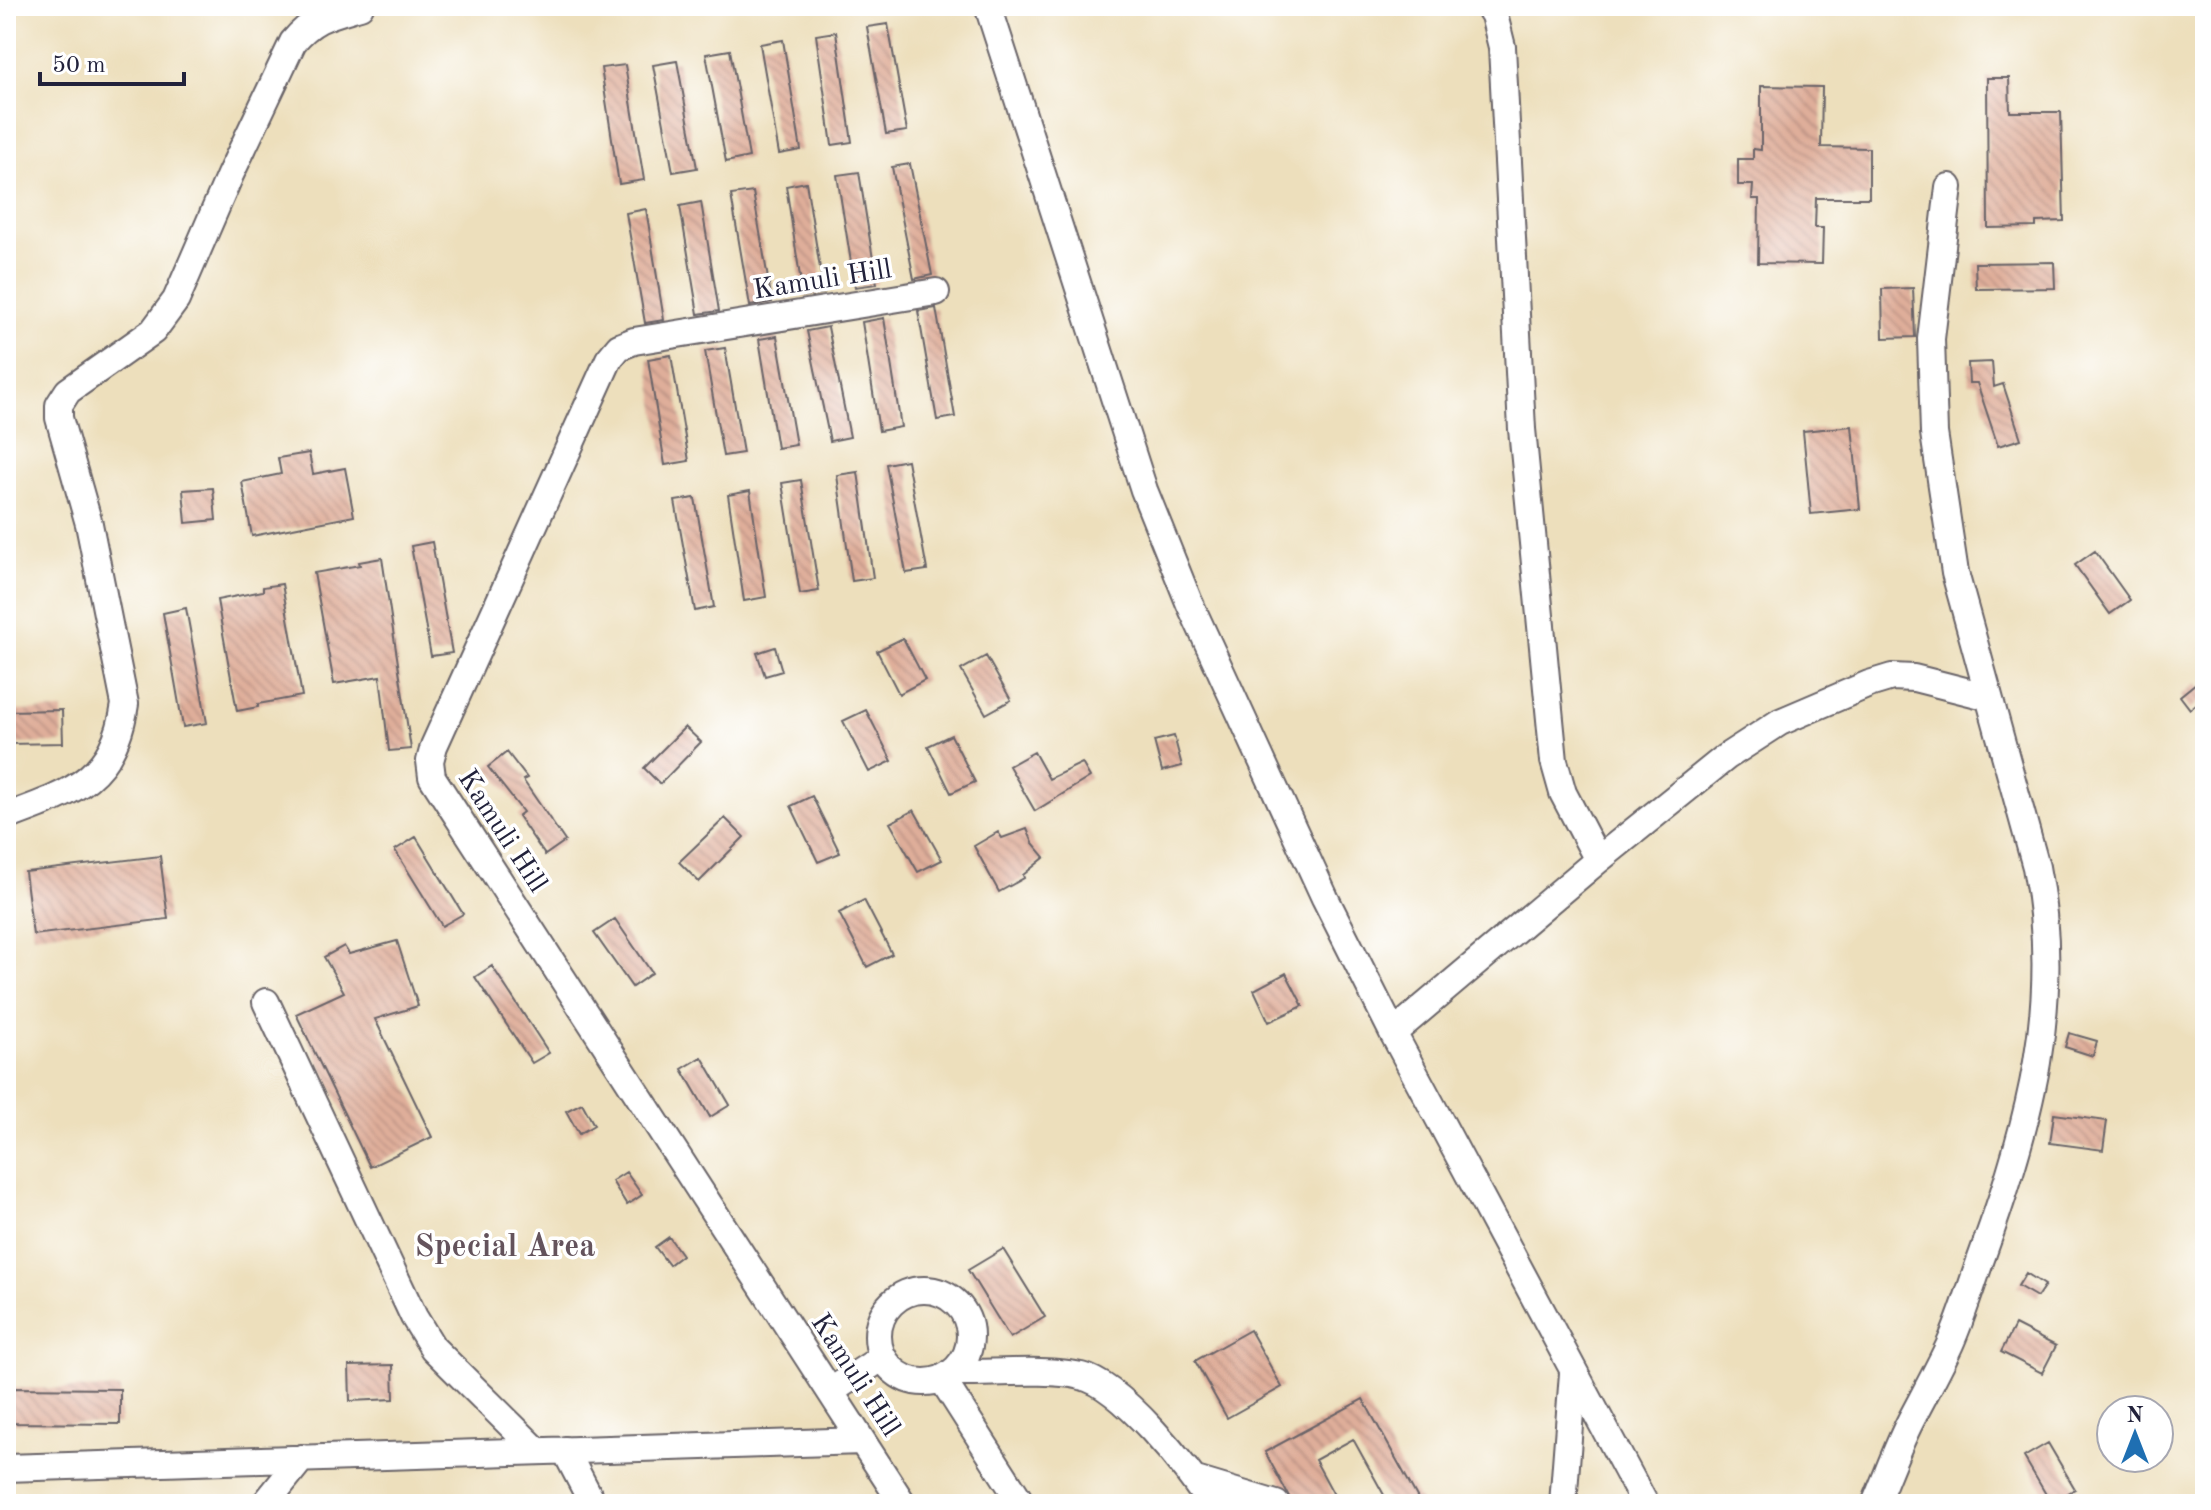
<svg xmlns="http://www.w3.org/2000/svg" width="2211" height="1510" viewBox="0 0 2211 1510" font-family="'Old Standard TT',serif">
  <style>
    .building { fill: url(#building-back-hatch) }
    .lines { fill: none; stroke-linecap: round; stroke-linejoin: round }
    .minor-casing { stroke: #696468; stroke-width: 30 }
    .minor { stroke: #fff; stroke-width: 26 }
    .labels { text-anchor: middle; stroke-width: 7; stroke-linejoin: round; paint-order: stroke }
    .street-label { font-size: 28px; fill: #22223b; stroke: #fff }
    .quarter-label { font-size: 32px; font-weight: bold; fill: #64535c; stroke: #fff }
  </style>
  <defs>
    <pattern id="building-back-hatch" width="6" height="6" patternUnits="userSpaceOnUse" patternTransform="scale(2)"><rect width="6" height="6" fill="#dfae9a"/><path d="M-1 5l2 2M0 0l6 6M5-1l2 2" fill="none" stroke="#bf9586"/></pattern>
  </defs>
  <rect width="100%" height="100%" fill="#fff"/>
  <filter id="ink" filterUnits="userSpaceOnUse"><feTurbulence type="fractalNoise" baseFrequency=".0125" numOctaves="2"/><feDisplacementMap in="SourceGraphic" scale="16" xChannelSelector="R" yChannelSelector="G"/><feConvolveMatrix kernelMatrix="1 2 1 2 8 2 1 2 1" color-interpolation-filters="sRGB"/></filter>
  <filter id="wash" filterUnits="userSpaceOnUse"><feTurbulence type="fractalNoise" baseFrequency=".006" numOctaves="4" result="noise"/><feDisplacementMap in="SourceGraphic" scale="32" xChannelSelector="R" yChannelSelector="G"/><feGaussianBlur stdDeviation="1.8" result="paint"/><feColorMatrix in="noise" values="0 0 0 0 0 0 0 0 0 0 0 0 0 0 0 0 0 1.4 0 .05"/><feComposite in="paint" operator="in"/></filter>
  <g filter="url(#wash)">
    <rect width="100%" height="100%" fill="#eddfbc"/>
    <g id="blocks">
      <path class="building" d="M888,24L907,131L886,134L867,27Z
        M836,32L852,142L832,145L816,35Z
        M783,40L801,150L779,154L760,44Z
        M730,50L749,157L726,162L706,54Z
        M677,61L697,168L673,172L653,65Z
        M625,65L644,180L619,184L601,68Z
        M1987,78H2009L2010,112H2061L2064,221L2036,222V227L1988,228Z
        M1761,86L1822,87L1821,147L1869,148V198H1816L1815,228H1823L1822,264L1758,263L1759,199H1752L1753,185H1738V159H1753V149L1761,150Z
        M910,164L932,275L914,279L892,167Z
        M859,172L877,284L855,287L837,175Z
        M806,182L824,293L803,296L786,186Z
        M753,192L772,302L750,306L731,195Z
        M701,202L719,311L698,314L680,206Z
        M646,209L664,320L645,323L626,213Z
        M2054,262L2055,288L1976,289L1975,263Z
        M1913,288L1915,337L1883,338L1882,289Z
        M936,308L955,417L937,420L918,311Z
        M884,318L901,427L879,431L862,322Z
        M828,327L850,437L830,441L807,331Z
        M777,336L796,445L777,448L759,339Z
        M725,348L743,453L723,456L705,351Z
        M671,355L689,461L665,465L648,359Z
        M1992,362L1994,387L2003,384L2021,439L1998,446L1977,383H1969L1968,363Z
        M1852,426L1860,509L1811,514L1803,431Z
        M309,453L313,474L345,468L354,516L252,536L242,482L281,474L278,458Z
        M907,460L927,570L906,573L886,464Z
        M858,472L873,578L852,581L837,475Z
        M801,480L819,591L800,594L782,483Z
        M213,488L216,520L186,523L183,490Z
        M750,491L766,597L744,601L728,495Z
        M695,498L714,607L695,611L675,501Z
        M432,542L452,653L431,656L411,546Z
        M2095,551L2130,600L2110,614L2075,565Z
        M382,558L411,749L389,751L380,676L334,684L314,573L360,565L359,562Z
        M282,584L302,696L258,704V707L237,711L217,600L263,591V587Z
        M186,608L207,723L183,727L163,613Z
        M903,638L925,680L899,694L877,651Z
        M775,647L782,671L765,676L757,653Z
        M986,656L1011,700L986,714L961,670Z
        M2196,683L2205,697L2190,709L2180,696Z
        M62,710L63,743L7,744L6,711Z
        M866,710L892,761L869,772L843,721Z
        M685,727L701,742L660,784L644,768Z
        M951,735L975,782L951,793L928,746Z
        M1174,736L1182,766L1162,771L1154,741Z
        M507,752L527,778L523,780L565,841L545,855L518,816L523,812L488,767Z
        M1034,752L1049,779L1082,763L1090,777L1035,811L1009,766Z
        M812,796L840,853L818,862L791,806Z
        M914,810L942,860L918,872L890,823Z
        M725,818L744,837L699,882L679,862Z
        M1027,829L1033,843L1045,857L1023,875L1024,878L999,892L974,846L998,832L1002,838Z
        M416,837L463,914L442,926L395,850Z
        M160,856L168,919L33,935L25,872Z
        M864,900L892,954L867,967L839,913Z
        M615,919L652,973L632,987L594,933Z
        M397,941L418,1006L375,1019L432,1137L370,1167L296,1014L344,992L324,957L344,946L349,954Z
        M492,966L549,1053L532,1063L475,977Z
        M1286,973L1303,1006L1269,1022L1254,990Z
        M2069,1033L2097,1041L2093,1056L2065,1047Z
        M702,1057L730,1105L710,1117L682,1069Z
        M582,1103L594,1125L579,1134L566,1111Z
        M2054,1114L2107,1121L2103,1150L2050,1143Z
        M626,1172L642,1195L627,1205L612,1181Z
        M669,1237L682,1255L669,1265L655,1247Z
        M1003,1249L1045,1317L1010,1338L968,1270Z
        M2026,1273L2045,1285L2037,1297L2018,1286Z
        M2015,1325L2056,1346L2042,1373L2001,1352Z
        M1250,1330L1282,1387L1227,1418L1195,1361Z
        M393,1365L394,1399L350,1401L349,1366Z
        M6,1388L120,1389V1424L6,1423Z
        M1363,1399L1421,1504H1389L1353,1439L1315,1460L1339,1504H1293L1265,1452Z
        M2048,1443L2075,1489L2051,1503L2024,1457Z"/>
    </g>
  </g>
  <g filter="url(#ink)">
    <use href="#blocks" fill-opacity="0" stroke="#696468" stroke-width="2"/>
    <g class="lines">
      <defs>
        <path id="minor" d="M988,6L1144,490L1189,602L1325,898L1393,1033L1645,1504
          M1488,6L1494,15L1502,47L1522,429L1554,761L1563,793L1598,860
          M6,817C71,793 114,780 125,704L89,524L59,418V405L68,391L153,331L176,300L230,175L293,42C314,17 330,15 360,6
          M266,1002L414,1317L433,1348L536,1450
          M1393,1033L1598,860L1726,757L1780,722L1869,684L1892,677L1914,678L1989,697
          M878 1336a46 46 0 1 1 92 0a46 46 0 1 1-92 0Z
          M952,1373C989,1374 1047,1368 1081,1376C1121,1385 1189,1469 1210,1504
          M942,1379L1022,1504
          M831,1391L883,1357
          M565,1450L593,1504
          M6,1468L862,1441
          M1196,1480L1276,1504
          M265,1504L302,1458
          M903,1504L432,777L430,761L434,746L609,359L619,347L634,341L936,292
          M1563,1504L1573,1373
          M1875,1504C1887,1476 1897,1447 1911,1420C1924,1395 1938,1370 1950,1344C1963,1315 1972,1283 1983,1253C2029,1126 2063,1002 2036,867L1955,573L1934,433L1931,339L1949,187"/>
      </defs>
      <use href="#minor" class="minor-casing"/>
      <use href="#minor" class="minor"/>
    </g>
  </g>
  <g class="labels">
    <g class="street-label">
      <text transform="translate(822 278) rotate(-9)" y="10">Kamuli Hill</text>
      <text transform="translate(504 830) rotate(57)" y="10">Kamuli Hill</text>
      <text transform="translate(857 1374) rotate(57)" y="10">Kamuli Hill</text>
    </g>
    <g class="quarter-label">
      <text x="505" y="1256">Special Area</text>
    </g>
  </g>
  <rect width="2211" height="1510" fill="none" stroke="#fff" stroke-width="32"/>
  <g transform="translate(2135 1434)"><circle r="38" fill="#ffffff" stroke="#a7a7b1" stroke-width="2"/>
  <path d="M0-6L14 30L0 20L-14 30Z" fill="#1f6fb2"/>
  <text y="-12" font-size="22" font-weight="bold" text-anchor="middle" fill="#22223b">N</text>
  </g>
  <path d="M40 72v12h144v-12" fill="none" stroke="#22223b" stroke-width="4"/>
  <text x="52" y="72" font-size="24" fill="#22223b" stroke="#ffffff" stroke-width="6" paint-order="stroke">50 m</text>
</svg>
